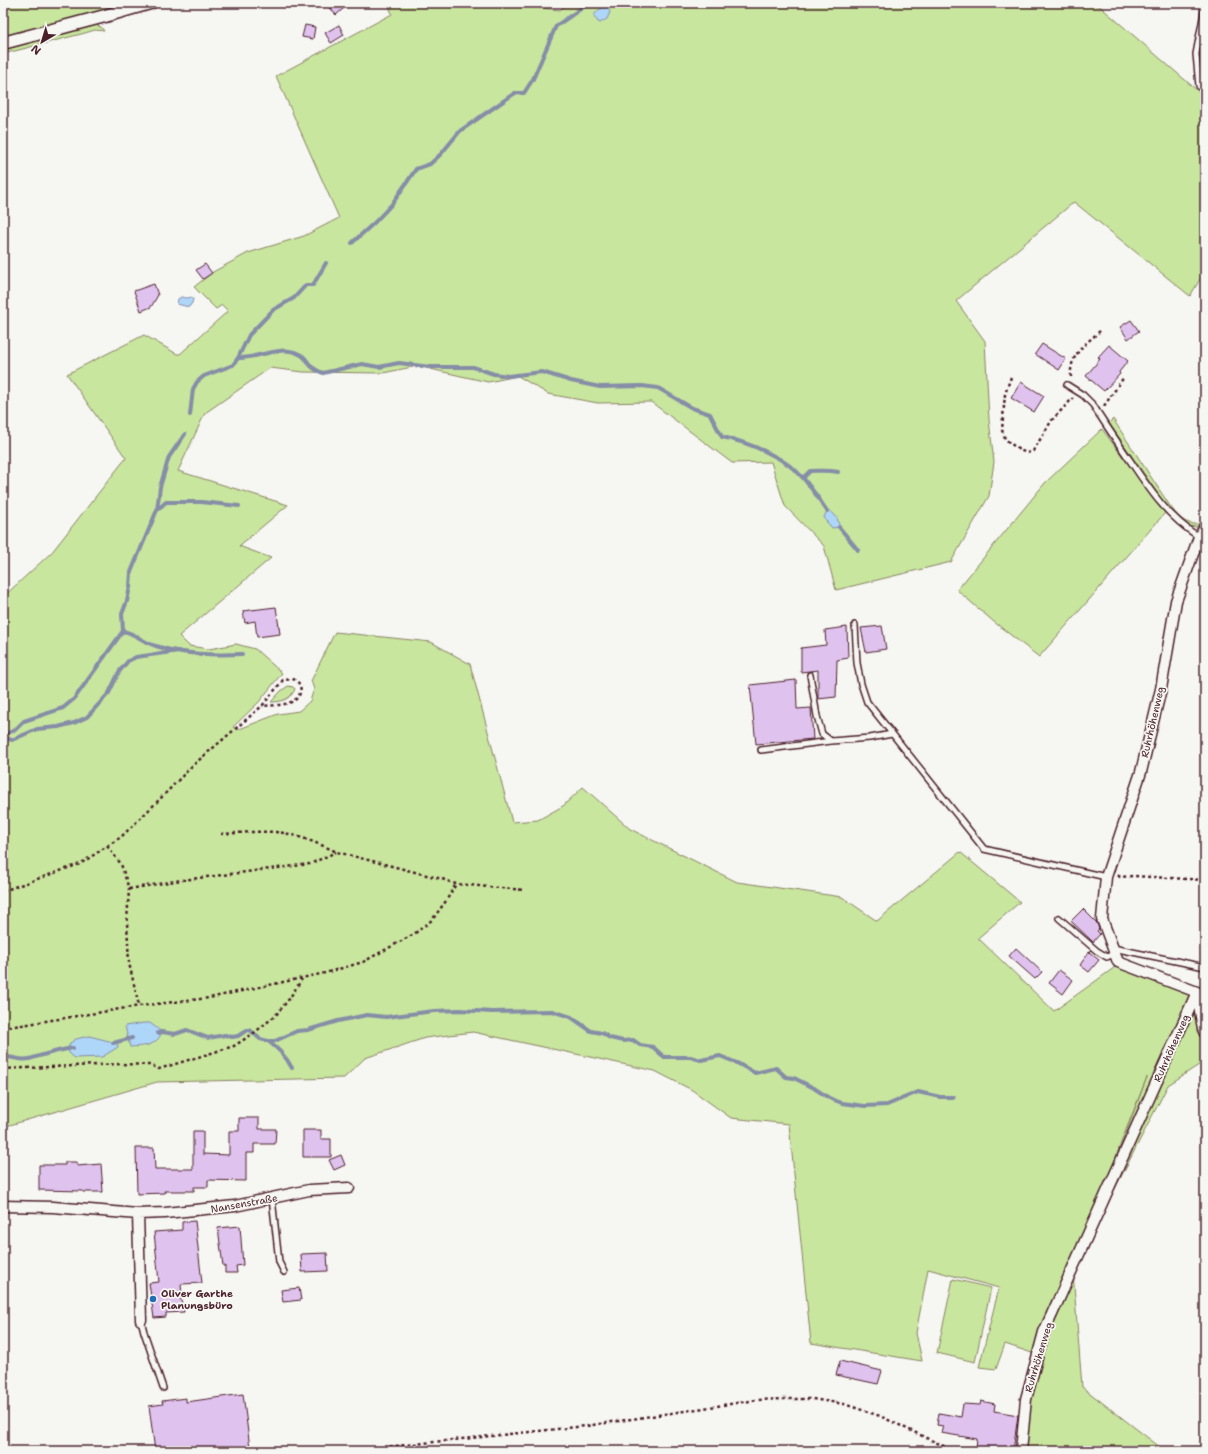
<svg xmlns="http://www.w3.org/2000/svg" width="1208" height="1454" viewBox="0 0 1208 1454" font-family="'Shantell Sans',sans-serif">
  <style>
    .green { fill: #c8e69e; stroke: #898264; fill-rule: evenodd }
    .water { fill: #aed6f9; stroke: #868da7 }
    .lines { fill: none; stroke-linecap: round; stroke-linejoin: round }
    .stream { stroke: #868da7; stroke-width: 4 }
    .building { fill: #e0c2ef; stroke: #4a1f2b }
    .service-casing { stroke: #4a1f2b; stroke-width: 8 }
    .minor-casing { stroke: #4a1f2b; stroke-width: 13 }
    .tertiary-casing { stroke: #4a1f2b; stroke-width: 15 }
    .path { stroke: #4a1f2b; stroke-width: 2.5; stroke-dasharray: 3 3; stroke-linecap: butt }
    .service { stroke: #f6f6f2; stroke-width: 5 }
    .minor { stroke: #f6f6f2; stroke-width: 10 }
    .tertiary { stroke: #f6f6f2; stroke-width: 12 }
    .poi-dot { fill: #1f6fb2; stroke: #f6f6f2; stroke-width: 1.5 }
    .labels { text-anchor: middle; stroke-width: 3.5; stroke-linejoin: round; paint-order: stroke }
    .street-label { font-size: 10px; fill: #4a1f2b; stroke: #f6f6f2 }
    .poi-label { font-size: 10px; font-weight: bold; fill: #4a1f2b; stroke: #f6f6f2; text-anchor: start }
  </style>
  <rect width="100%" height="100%" fill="#f6f6f2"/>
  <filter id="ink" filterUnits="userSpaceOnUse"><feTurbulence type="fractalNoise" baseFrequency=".025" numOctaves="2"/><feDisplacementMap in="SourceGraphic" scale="8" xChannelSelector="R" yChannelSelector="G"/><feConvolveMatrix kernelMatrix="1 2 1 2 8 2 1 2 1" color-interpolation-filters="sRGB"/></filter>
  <g filter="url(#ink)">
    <path class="green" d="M3,3H138L3,39Z
      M388,3H527L532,7L560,10L569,3H1096L1199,92L1205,102V271L1190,296L1074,202L956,301L985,341L989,420L994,462L989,496L951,562L836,590L824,546L785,506L771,462L732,463L651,402L598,403L548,394L518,376L488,382L417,366L383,373L303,372L270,368L205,413L178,471L288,505L239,546L271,558L179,636L189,646L209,649L236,644L255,649L282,673L259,702L233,727L237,730L278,714L299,711L310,701L314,689L311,681L335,632L431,642L470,664L512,822L538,820L563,806L583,787L630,829L737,882L842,897L877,921L960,852L1020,902L978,938L1054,1011L1118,965L1194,993L1205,1036V1061L1168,1085L1102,1214L1035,1354L1005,1344L996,1369L979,1367L999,1288L928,1269L916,1333L922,1361L811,1343L789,1124L731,1118L692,1090L655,1071L473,1032L425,1038L365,1058L344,1078L157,1082L3,1127V597L52,552L126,458L67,374L144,335L177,354H180L228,311L222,305L216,309L194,287L213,272L248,253L304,236L339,218L276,76L392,14ZM1147,1077L1105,1188L1122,1140Z
      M96,25L101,27L104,31L95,30L85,33L3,54V49Z
      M1113,419L1170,506C1178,516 1184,525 1199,524L1197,527L1189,526L1183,523L1167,507L1109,423Z
      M1102,429L1165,513L1039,657L994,622L957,590L1045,483Z
      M288,686L293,687L295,689C291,699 282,702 271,702L281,691Z
      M1073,1272L1082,1387L1165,1451H1024L1029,1398L1040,1354Z
      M953,1279L991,1288L975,1362L937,1353Z"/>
    <path class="water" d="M607,6L610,12L607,19L600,23L598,22L594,16C596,11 602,7 607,6Z
      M181,297L187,298L192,297L193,299L192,303L189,307L177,304L178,299Z
      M827,511H830C836,515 839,520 839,527L832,528L826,521L824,517Z
      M144,1023H150L162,1032C156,1047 144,1046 130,1047L125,1026Z
      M89,1036L117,1043L118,1047L102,1057L75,1058L69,1053L68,1048L70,1043L76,1039Z"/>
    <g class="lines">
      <path class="stream" d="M352,243L375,222L392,204L416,169L430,164L441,154L460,131L515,93H524L533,79L556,26L589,3
        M238,358C258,359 280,344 299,354C305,356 306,360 310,365C313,369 318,371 323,373L362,364L379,367L399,363L430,367H473L494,374L508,376L542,372L571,381L600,387L642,386L658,388L692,408L710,414L722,437C748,442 787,458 804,479C812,489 820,500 827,511
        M190,415L193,389L197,382L204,376L233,365L238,358L249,335L273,310L294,298L306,285H313L326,263
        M803,478L810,471C820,471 828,470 838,472
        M157,510L166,502H201L239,506
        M839,527L858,550
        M123,631C135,633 144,643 156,646C183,655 214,655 242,654
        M3,735L15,730L24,721L63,708L74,699L123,631L122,614L127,601L130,587L131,572L157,510L160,487L169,457L185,434
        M3,737L12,740L37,729L58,727L74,723L87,717L109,693L119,672L128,661L136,657L179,651
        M158,1033L162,1032L175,1034L187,1030L208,1038L225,1035L232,1037L238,1036L247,1030H250L260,1039L268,1041H275L297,1031L308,1030L338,1021L367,1015L386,1017L434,1011L460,1010L492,1012L552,1011L571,1017L591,1031L602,1033L610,1038L623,1041L633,1040L640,1045L653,1047L664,1057H690L701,1060L720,1056L737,1063L755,1073L776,1068L786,1077L794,1078L814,1088L829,1098L842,1103L865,1106L887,1105L918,1092L940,1097H954
        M268,1041C278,1049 286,1056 292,1068
        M113,1043L132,1038
        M3,1057C12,1056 20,1061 29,1059C43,1055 58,1050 73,1048"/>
    </g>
    <path class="building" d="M326,3H350L336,15Z
      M305,25L315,27L313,39L302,37Z
      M339,25L344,35L331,43L325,33Z
      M205,264L212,273L203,279L196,270Z
      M154,284L158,295L151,307L141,311L134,291Z
      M1131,320L1139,331L1128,339L1120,327Z
      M1042,344L1066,359L1059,370L1035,354Z
      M1109,345L1128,361L1119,372L1120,374L1104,391L1086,376L1100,359L1098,357Z
      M1021,382L1044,396L1034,412L1011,398Z
      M276,607L280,634L257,637L255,621L245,623L243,611Z
      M882,626L886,649L866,652L861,628Z
      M847,627L848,658L837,660L836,697L818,699V670L801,672V648L826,645L825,630Z
      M796,680L797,709L811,708L813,739L756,744L750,685Z
      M1083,909L1097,923L1099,929L1097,931L1100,934L1093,942L1071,921Z
      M1016,948L1042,972L1035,979L1009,956Z
      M1089,952L1099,960L1089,972L1080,965Z
      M1059,970L1073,980L1063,994L1049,983Z
      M239,1118H259V1129H276L275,1144H254V1153H246V1181L208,1180V1187H194V1191H164L165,1193L137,1194L136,1148H154L155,1169H193V1131H203V1154L229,1155V1131H239Z
      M303,1130H321V1139H331V1157H303Z
      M341,1155L345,1165L334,1170L329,1160Z
      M65,1162H77V1166L101,1164L103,1192H83V1191L39,1190V1165H65Z
      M195,1221L202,1283L181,1284L182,1296H180L184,1312L166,1313V1317L154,1318L149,1283L159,1282L154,1232L182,1230V1222Z
      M240,1226L243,1265L236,1266L237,1273H225V1266H223L218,1228Z
      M327,1253L328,1271L302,1272L301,1254Z
      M299,1288L301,1300L283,1302L281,1290Z
      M840,1361L882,1371L878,1384L836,1375Z
      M243,1394L250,1448L223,1451H155L149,1406L163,1404L162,1401L186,1398V1402Z
      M981,1401L995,1404L994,1411L1018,1415L1013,1451H987V1450L976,1448L977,1439L941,1433L943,1426L937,1425L939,1413L961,1417L963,1404L980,1405Z"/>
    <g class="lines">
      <defs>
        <path id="service" d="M1205,7L1196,54L1199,86L1205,91
          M1067,385L1083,395L1093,405C1105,424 1118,443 1131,462C1151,492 1168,517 1199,537
          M855,625L857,663L861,684L867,702L984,849L1106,877
          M810,675L817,716L822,734L831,741L870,738L892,734
          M761,750L831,741
          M1059,918L1097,951L1107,957L1115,953
          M1113,948L1205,967
          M272,1198L279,1262L284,1272
          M141,1320L144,1332L163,1388"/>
        <path id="minor" d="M1197,992L1118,962L1102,919L1106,877L1141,772L1161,689L1176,601L1199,537L1205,526
          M1197,992L1203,1029L1205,1033
          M3,1206L53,1207L138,1214L165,1213L235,1206L309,1190L349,1188
          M138,1214L141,1320
          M1021,1451L1026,1399L1044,1332L1197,992"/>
        <path id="tertiary" d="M3,43L105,16L150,3"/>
      </defs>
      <use href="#service" class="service-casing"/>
      <use href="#minor" class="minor-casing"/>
      <use href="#tertiary" class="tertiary-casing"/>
      <path class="path" d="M1011,377L1005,394L1002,430L1005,439L1019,450L1027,453L1033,451L1052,420L1073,398
        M1071,377C1069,354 1086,344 1101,330
        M1104,406L1124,377
        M221,834C242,833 264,830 284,833C300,836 322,845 337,852L442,879L456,884L524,890
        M107,846L121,864L129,889L127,922L129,963L139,1006
        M1118,875L1120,877L1133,876L1205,880
        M129,889L175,881L310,864L336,852
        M3,891L80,864L121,837L159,800L192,766L262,706L283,680C286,680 290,679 293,679C302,682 303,693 296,699C288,706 273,705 262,706
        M3,1028L139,1006L209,998L325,973L363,962L414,934L432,920L446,901L456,884
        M3,1069L121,1064L150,1065L159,1069L234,1046L254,1033L276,1015L289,999L302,979
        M348,1451L586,1426L756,1400L785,1399H812L844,1404L880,1416L954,1451"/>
      <use href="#service" class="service"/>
      <use href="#minor" class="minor"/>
      <use href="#tertiary" class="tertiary"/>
    </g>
  </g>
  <circle class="poi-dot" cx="153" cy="1299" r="4"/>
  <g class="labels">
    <g class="street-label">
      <text transform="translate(1152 722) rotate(-77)" y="4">Ruhrhöhenweg</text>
      <text transform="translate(1171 1048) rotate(-66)" y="4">Ruhrhöhenweg</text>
      <text transform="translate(244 1203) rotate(-10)" y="4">Nansenstraße</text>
      <text transform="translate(1038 1357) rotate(-73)" y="4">Ruhrhöhenweg</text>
    </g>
    <g class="poi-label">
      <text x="161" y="1297">Oliver Garthe<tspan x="161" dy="12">Planungsbüro</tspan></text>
    </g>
  </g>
  <rect width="1208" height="1454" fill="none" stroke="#f6f6f2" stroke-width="16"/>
  <rect x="8" y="8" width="1192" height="1438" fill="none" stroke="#4a1f2b" stroke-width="1.5" filter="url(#ink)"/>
  <g transform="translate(42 42) rotate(218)" stroke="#f6f6f2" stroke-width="3" paint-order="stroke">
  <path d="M0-3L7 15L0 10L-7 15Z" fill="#4a1f2b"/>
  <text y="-6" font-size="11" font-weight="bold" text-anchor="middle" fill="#4a1f2b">N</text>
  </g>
</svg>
